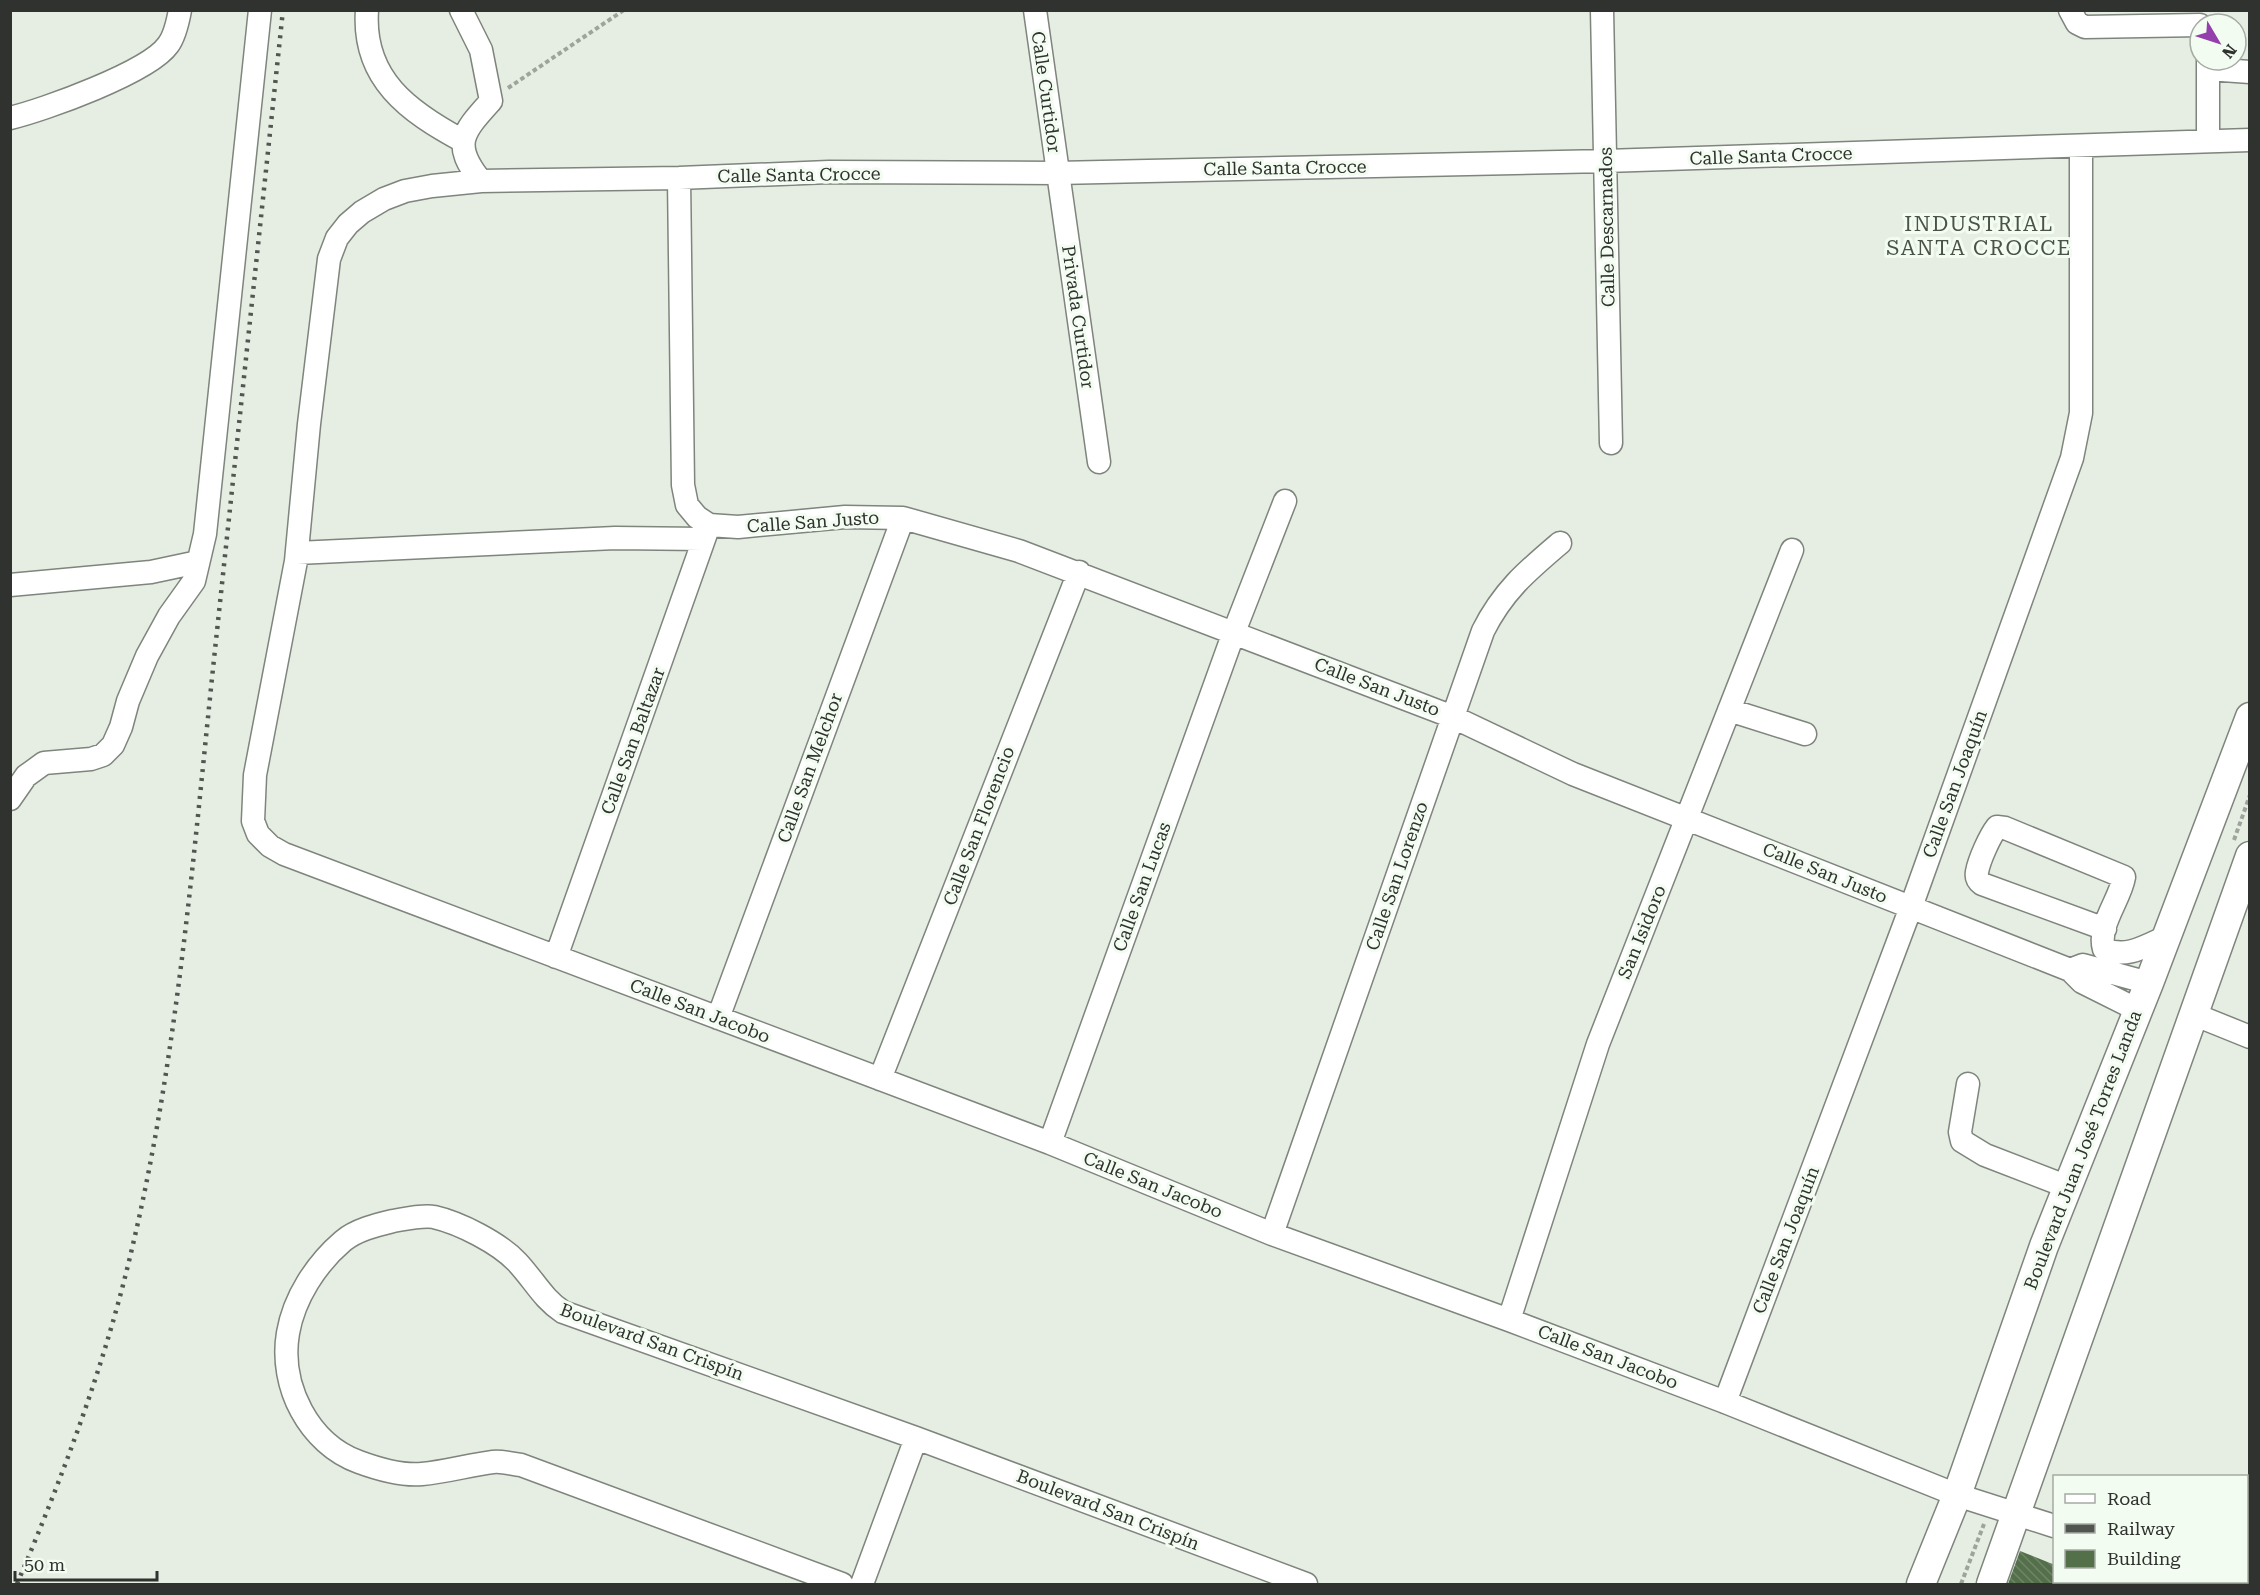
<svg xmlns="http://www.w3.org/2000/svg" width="2260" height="1595" viewBox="0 0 2260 1595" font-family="'Roboto Serif',serif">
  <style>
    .building { fill: url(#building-back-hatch) }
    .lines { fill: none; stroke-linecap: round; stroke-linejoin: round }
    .minor-casing { stroke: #7e857c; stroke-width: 25 }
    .major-casing { stroke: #7e857c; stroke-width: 31 }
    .path { stroke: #9ea49b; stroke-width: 4; stroke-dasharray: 4.5 3; stroke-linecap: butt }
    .minor { stroke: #fff; stroke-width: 22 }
    .major { stroke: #fff; stroke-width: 28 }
    .rail { stroke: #525650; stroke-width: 4.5; stroke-dasharray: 3 6; stroke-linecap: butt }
    .labels { text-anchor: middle; stroke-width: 6; stroke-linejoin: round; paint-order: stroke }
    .street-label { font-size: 18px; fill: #2f322e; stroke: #f3fcf1 }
    .quarter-label { font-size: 21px; letter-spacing: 1.5px; fill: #4b5249; stroke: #f3fcf1 }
  </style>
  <defs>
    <pattern id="building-back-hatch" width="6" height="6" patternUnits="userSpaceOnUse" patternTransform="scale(1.5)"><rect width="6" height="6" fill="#54704a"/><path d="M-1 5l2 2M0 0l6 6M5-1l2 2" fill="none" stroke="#6f8468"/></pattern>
  </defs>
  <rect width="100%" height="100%" fill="#e6eee3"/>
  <path class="building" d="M2020,1551L2055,1565V1584H2008Z"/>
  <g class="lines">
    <defs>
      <path id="minor" d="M367,10C362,79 409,112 463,141
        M461,10L481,50L491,101C463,132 451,144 481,181
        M1035,10L1099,462
        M1602,10L1611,443
        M2070,10L2077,23L2085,27L2200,25
        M2208,60V141
        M2208,69L2250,72
        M10,118C44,110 149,72 168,45C175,36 178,21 180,10
        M679,178L683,485L687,505L697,517L709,525L738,527L845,517L903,518L1019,551L1453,717L1573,774L2070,970L2082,982L2138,1010
        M297,553L615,538L703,539
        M10,585L151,572L198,562
        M1729,710L1805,734
        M10,799L26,776L44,763L91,759L103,755L113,745L121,727L128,701L147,656L169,616L194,581L205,534L260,10
        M2105,929L1982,884C1978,881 1976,877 1977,872C1979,860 1990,836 1997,827L2005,828L2124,877C2120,900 2097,926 2104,949C2126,959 2146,946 2166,937
        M556,957L709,525
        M2070,970L2083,965L2149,983
        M2193,1014L2250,1037
        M718,1018L903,518
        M880,1079L1079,572
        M1968,1084L1960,1132L1962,1141L1985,1155L2068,1187
        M1050,1143L1234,632L1285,501
        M1272,1234L1483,631C1503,591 1527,571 1560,543
        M1509,1320L1598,1044L1792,550
        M1725,1402L1911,907L2072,458L2081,413V147
        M2054,1526L1957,1495L1725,1402L1509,1320L1272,1234L1050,1143L284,854L270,846L258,834L253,821L255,775L296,561L309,424L329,259L337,238L348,224L362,212L384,199L405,191L432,186L481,181L679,178L829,172L1057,173L1606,161L2250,140
        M2246,1562L2250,1557
        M842,1584L521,1465C512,1464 502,1461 493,1462C469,1465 446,1472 422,1474C401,1476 378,1469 359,1462C309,1444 279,1386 288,1333C294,1298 316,1264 343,1241C356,1230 376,1225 393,1221C405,1219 422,1215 434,1217C460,1223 499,1243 517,1262C534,1280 543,1299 563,1312L916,1438L1306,1584
        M862,1584L916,1438
        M2149,1584V1582
        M2235,1584L2236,1582"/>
      <path id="major" d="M1921,1584L1957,1495L2044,1246L2149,983L2250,717
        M1991,1584L2250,856"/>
    </defs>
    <use href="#minor" class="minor-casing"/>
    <use href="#major" class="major-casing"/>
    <path class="path" d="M508,88L624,10
      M2234,840L2250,795
      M1961,1584L1984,1524"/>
    <use href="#minor" class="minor"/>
    <use href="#major" class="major"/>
    <path class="rail" d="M17,1584C62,1478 103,1370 130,1257C177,1062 193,859 214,659C237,443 260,227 283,10"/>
  </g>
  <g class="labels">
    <g class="street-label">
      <text transform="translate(1046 92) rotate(82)" y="6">Calle Curtidor</text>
      <text transform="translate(1771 156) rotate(-2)" y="6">Calle Santa Crocce</text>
      <text transform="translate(1285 168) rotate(-1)" y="6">Calle Santa Crocce</text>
      <text transform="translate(799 175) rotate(-1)" y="6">Calle Santa Crocce</text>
      <text transform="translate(1607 227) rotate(-91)" y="6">Calle Descarnados</text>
      <text transform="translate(1078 317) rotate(82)" y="6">Privada Curtidor</text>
      <text transform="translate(813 522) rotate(-4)" y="6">Calle San Justo</text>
      <text transform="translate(1377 687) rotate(21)" y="6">Calle San Justo</text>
      <text transform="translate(633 741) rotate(-70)" y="6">Calle San Baltazar</text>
      <text transform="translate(810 768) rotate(-70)" y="6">Calle San Melchor</text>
      <text transform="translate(1955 784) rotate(-70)" y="6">Calle San Joaquín</text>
      <text transform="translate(979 826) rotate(-69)" y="6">Calle San Florencio</text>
      <text transform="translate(1825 873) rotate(22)" y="6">Calle San Justo</text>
      <text transform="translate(1397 876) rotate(-71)" y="6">Calle San Lorenzo</text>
      <text transform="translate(1142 887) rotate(-70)" y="6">Calle San Lucas</text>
      <text transform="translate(1642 932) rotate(-68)" y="6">San Isidoro</text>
      <text transform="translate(700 1011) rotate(21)" y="6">Calle San Jacobo</text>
      <text transform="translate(2083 1150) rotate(-69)" y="6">Boulevard Juan José Torres Landa</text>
      <text transform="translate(1153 1185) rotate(22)" y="6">Calle San Jacobo</text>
      <text transform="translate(1786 1240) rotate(-69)" y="6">Calle San Joaquín</text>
      <text transform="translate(652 1342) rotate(20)" y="6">Boulevard San Crispín</text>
      <text transform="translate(1608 1357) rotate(21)" y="6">Calle San Jacobo</text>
      <text transform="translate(1108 1510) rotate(21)" y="6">Boulevard San Crispín</text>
    </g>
    <g class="quarter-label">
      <text x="1979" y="231">INDUSTRIAL<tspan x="1979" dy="24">SANTA CROCCE</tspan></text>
    </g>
  </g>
  <rect width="2260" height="1595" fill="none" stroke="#2f322e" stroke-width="24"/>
  <rect x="2053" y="1475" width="195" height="108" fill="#f3fcf1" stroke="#a5aba3" stroke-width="1.5"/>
  <rect x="2065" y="1494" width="30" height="9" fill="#ffffff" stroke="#a5aba3" stroke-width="1.5"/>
  <text x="2107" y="1505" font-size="18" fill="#2f322e">Road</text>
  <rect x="2065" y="1524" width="30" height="9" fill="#525650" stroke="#a5aba3" stroke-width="1.5"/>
  <text x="2107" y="1535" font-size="18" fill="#2f322e">Railway</text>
  <rect x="2065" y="1550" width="30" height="18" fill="#54704a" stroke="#a5aba3" stroke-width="1.5"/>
  <text x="2107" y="1565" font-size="18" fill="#2f322e">Building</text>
  <g transform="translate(2218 42) rotate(129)"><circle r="28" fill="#f3fcf1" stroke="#a5aba3" stroke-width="1.5"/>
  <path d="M0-4.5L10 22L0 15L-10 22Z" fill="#933fac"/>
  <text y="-9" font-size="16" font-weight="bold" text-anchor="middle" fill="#2f322e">N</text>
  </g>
  <path d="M15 1571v9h142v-9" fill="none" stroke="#2f322e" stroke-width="3"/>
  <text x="24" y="1571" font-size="18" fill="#2f322e" stroke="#f3fcf1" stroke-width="4.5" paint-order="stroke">50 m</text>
</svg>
